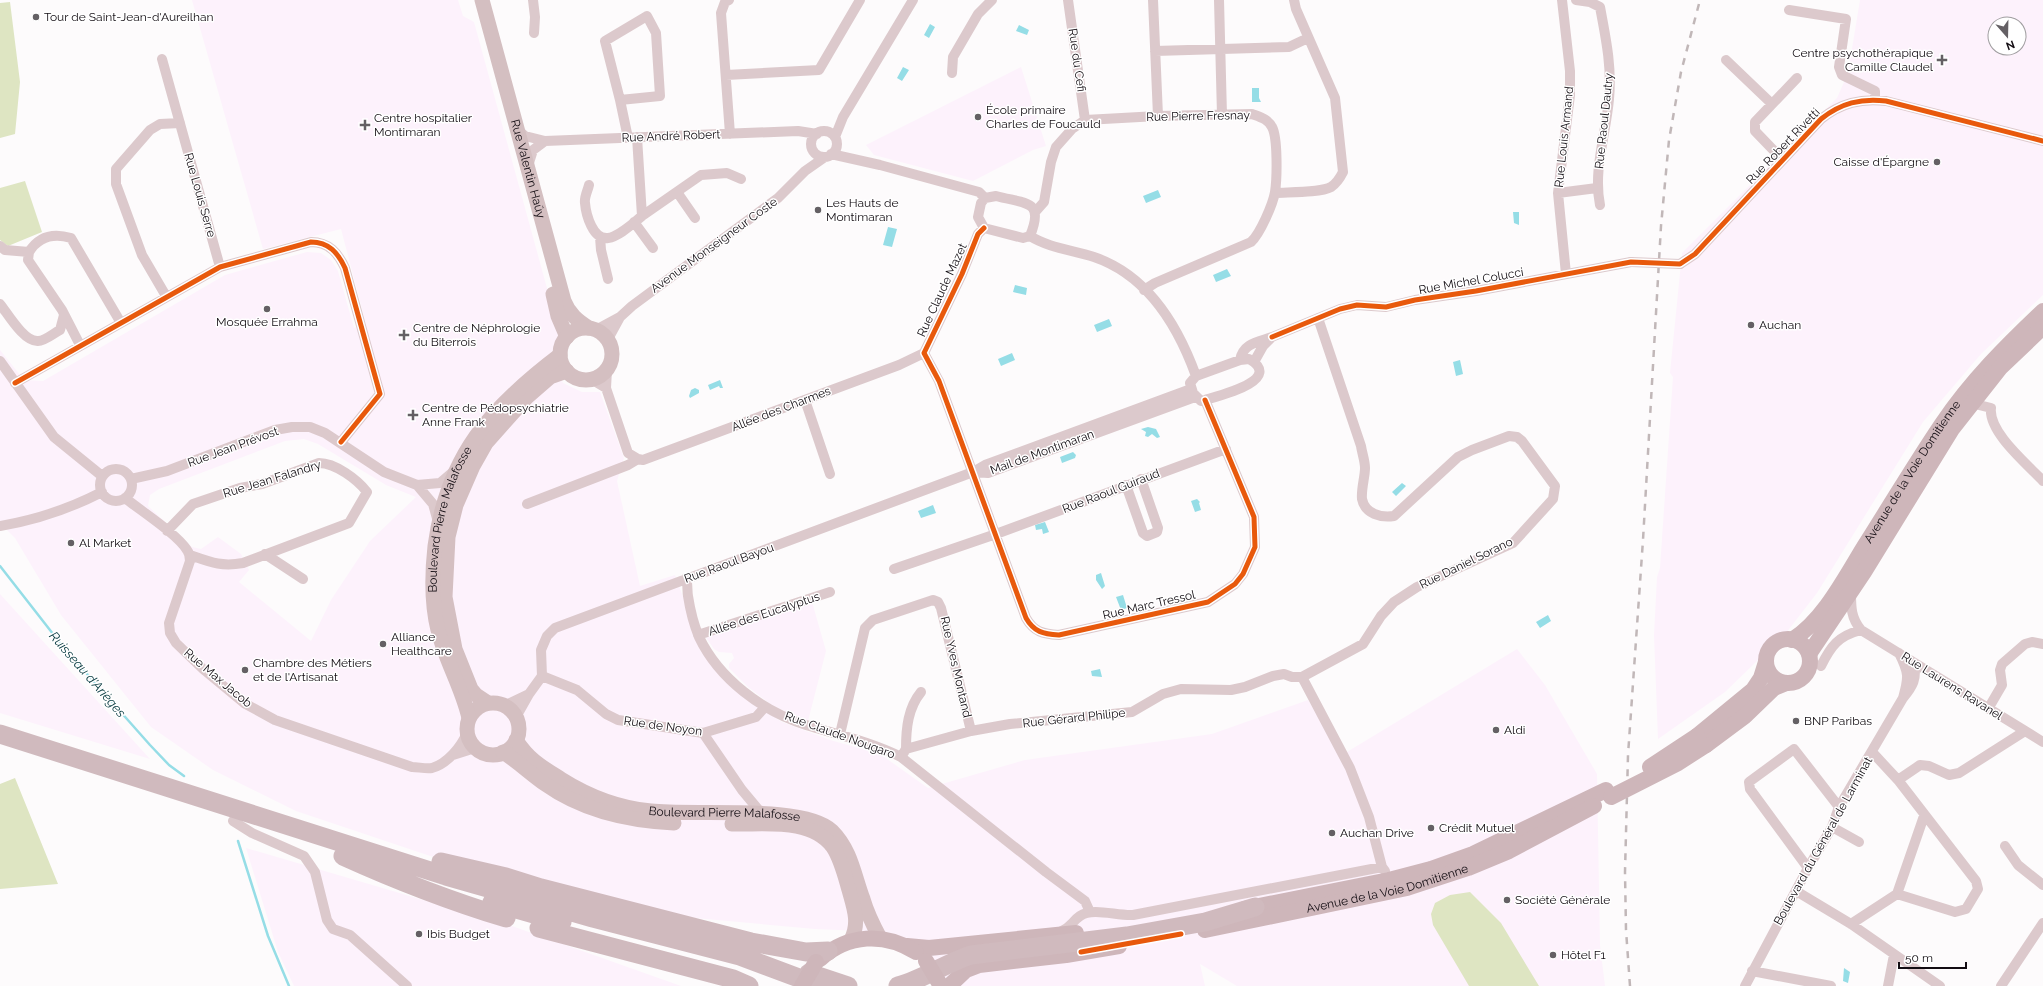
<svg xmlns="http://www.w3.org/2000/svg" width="2043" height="986" viewBox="0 0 2043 986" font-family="Raleway,sans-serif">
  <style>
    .built { fill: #fdf2fc; fill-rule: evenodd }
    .green { fill: #dee5c2 }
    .water { fill: #95dde6 }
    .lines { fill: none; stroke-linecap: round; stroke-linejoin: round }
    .stream { stroke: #95dde6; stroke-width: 2.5 }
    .street { stroke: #dcc9cc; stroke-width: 10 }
    .secondary { stroke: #d4bfc1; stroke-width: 15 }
    .primary { stroke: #ceb6ba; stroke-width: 16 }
    .highway { stroke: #d0babe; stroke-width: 19 }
    .rail { stroke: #c1b7b8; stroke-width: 2.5; stroke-dasharray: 7 7; stroke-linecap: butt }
    .street-bridge { stroke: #dcc9cc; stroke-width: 10 }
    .primary-bridge { stroke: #ceb6ba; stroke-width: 16 }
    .cycleway-casing { stroke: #fff; stroke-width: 8 }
    .cycleway { stroke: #e8590c; stroke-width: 5 }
    .poi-dot { fill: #646064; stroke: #fff; stroke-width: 1.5 }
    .labels { text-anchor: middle; stroke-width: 3; stroke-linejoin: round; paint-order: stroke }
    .poi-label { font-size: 12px; fill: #120c12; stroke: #fff; text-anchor: start }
    .street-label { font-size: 12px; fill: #120c12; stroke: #fff }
    .water-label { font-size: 13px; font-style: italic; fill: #01353b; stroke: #fff }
  </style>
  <rect width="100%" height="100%" fill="#fdfbfc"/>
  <path class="built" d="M192,0H458L463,16L474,22L559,332L556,344L550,356L563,383L582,392H600L624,458L617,481L640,586L675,575L699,640L752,702L782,722L830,740L880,754L928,788L1025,760L1212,734L1308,700L1342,755L1517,649L1545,685L1597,774L1600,945L1605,986H1237L1200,964L1205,986H945L929,953L887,932L815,929L695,918L475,871L296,811L213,770L151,727L61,615L15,538L0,523V350L24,380L43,381L225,275L307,252L321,253L331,260L338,271L354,328L366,324L341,229L263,249ZM304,439L318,444L386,485L416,497L370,541L331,600L311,641L239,582L249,570L241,554L218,537L201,549L192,547L148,506L150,495L159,489L285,441Z
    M1860,0H2043V295L1981,354L1923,422L1817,593L1786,633L1725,692L1658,739L1654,635L1657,577L1660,568L1673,377L1670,373L1682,253L1837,98L1848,73ZM1995,24H2019V48H1995Z
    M1021,67L1046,146L1033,150L973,181L874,155L866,145Z
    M0,594L150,759L0,713Z
    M812,602L826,651L808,721L773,706L748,687L729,668V664L734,658L732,653L719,652L714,649L705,636Z
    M246,848L512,926L681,986H294L278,952Z"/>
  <path class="green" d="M10,2L20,82L15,134L0,138V3Z
    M25,181L42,232L8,246L0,240V188Z
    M15,778L58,884L0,889V784Z
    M1470,892L1501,923L1539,986H1469L1433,925L1431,914L1435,903L1450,895Z"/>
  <path class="water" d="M930,24L935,27L929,38L924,35Z
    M1019,25L1029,30L1027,35L1016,31Z
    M903,67L909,70L902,81L897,78Z
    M1252,88H1259V98L1261,102H1252Z
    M1158,190L1161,197L1146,203L1143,196Z
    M1513,212H1519V225L1514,223Z
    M888,227L897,229L892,247L883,245Z
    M1227,269L1231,276L1216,282L1213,275Z
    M1015,285L1027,288L1026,295L1013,292Z
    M1109,319L1112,326L1097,332L1094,325Z
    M1012,353L1015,360L1001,366L998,359Z
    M1460,360L1463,374L1456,376L1453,362Z
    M720,380L723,388H720L719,386L710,390L708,385Z
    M695,388L699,390V393L690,398L689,396L691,390Z
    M1148,427L1156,429L1160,437L1157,438L1152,434L1148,437L1145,436L1146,432L1141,429Z
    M1073,452L1076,455L1075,458L1062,463L1060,457Z
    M1402,483L1406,486L1396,496L1392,492Z
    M1197,499L1200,502L1199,503L1201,510L1195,512L1191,501Z
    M933,505L936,513L921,518L918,511Z
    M1045,522L1049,532L1043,534L1042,529L1036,530L1035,525Z
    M1101,573L1105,586L1102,589L1096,580V575Z
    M1123,595L1127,608L1121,610L1116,597Z
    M1548,615L1551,621L1540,628L1536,622Z
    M1100,669L1102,677L1092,676L1091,671Z
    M1844,968L1850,972L1848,983L1843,981Z"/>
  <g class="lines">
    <path class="stream" d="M0,566L64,648L150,745L169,765L184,776
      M238,841L268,936L289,986"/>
    <path class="street" d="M533,0L535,17L534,33
      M729,0L725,2L721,13L730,134
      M1068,0L1085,120
      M1153,0L1158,116
      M1219,0L1222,115
      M1562,0L1570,71V95L1558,193L1566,274
      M1576,0L1590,2L1600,7C1606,39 1612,67 1609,99C1606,134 1593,170 1600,205
      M1789,10L1846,19L1839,67L1842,75L1875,91V100
      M1155,51L1289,47L1308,38
      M162,59L220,267
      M1726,60L1772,104
      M952,73L953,57L978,14L992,0
      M726,75L819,70L860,0
      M620,100L660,96L656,33L647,16L605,41L620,100L628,138
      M518,130L525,136L545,141L533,150L528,166
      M811 144a13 13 0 1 1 26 0a13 13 0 1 1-26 0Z
      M835,137L843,117L913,0
      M545,141L798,131L817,134
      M831,154L880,165L979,192L985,198
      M1782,159L1755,131V122L1797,78
      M589,185C588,190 584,197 585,203C586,215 593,240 608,238C620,236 633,223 642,216L637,137
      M677,192L695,218
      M1275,193C1288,192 1320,193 1331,187C1337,183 1340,178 1343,172L1335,98L1296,9L1294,0
      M1558,193L1597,188
      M996,196C1025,204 1045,199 1030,236L1023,238L984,228L978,217L981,203L985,198Z
      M1036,211L1044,202L1051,162L1056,147L1072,129L1085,120L1158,116L1252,114C1260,117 1268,119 1272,127C1278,138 1277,179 1275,192C1273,204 1260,234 1251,242L1155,283L1144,290
      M642,216L701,175L727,173L741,179
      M634,222L653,248
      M984,228L978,234L962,274L924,353L939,381L1026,618C1034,632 1043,634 1059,635L1208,602L1235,584L1243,574L1255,547L1254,517L1205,400
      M1030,236C1049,248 1073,250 1094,257C1147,275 1178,326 1196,376
      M600,237L601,250L608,279
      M0,246L5,250L29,252
      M29,252C39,236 54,233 71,238L121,323
      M29,252L28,260L62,310L80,345
      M1680,264L1695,254L1821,119C1841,103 1861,98 1886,101L2043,141
      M166,296L142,255L116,184V169L150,130L160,124L180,123
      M0,304C8,314 24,342 38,341C45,341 54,333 60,330L64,315
      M596,330L620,317L632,306L778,198L805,171L825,157
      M1272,337L1340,309L1357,305L1386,307L1415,300L1476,291L1631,262
      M608,339L620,317
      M1249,359C1285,380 1218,396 1205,400L1201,401L1193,393L1190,383L1196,376L1240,360Z
      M1240,360C1243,343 1258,342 1272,337L1263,346L1254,362
      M0,361L54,437L102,476
      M607,370L606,388L628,453L638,459
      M591,379L606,388
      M15,383L220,267L311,242C329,242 338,253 345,268L380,394L341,442
      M805,400L830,474
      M1971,403L1991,408C1988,432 2027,464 2043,481
      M100 485a16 16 0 1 1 32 0a16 16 0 1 1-32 0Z
      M973,472L988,473L1195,397
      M131,479L167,471L275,430L292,427H310L325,433L384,472L417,485
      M1126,485L1143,533L1147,536L1157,532L1158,528L1141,479
      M125,498C141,511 177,534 187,550C190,554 190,557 190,561L169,623L170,633L176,643L203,669L244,703L275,720L412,767C418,767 426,769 432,768C447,764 461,747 467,733
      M527,504L628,465L638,459L643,460L899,365L924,353
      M438,522L433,504L417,485L440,483L454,471
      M0,526C36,520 69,509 102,492
      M167,531L193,504L240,488L262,484L319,463C335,463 357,479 367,492L349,523L243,563C221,567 210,562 190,555
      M265,554L303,579
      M894,569L996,534L1226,449
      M686,578C688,584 687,590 688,596C690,609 694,625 699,637C719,679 762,711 806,725C839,735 871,742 901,757L1046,872L1085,901L1090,912
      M1851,593C1851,607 1851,618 1861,630
      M698,635L830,592
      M1899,653C1909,673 1909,677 1903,698C1913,686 1917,679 1914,663
      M1821,666C1831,646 1838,636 1861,630L2043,742
      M542,676L577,690L606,714L618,720L703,733L756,717L765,707
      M1302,677L1363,644L1381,616L1394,602L1417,587L1513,543L1553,499L1555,486L1522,441L1517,437L1509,436L1472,450L1458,457L1394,516C1381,518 1365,514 1362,499C1361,489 1365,477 1365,468C1365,461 1362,453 1361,446L1318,318
      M504,706L529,694
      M1988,709L2002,685L2000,670L2002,664L2025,644L2032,642L2043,644
      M516,717L529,694L542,676L541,650L547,636L555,628L973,472L985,465L1191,389
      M703,733L742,790L762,814
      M840,734L865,628L873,620L933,600L938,602L941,608L971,731
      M906,749C906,728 908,708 921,692
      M453,755L475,748
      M901,757L906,749L971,731L1010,724L1132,712L1163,694L1181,689L1231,690L1245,687L1273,676L1284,674L1292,677H1302L1350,768L1369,817L1382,867
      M1898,780L1920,765L1929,766L1949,775L1959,773L2025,731
      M233,821L252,833L304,856L315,872L327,920L333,929L350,935L407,986
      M1832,827L1859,842
      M2005,846L2018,865L2043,885
      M1808,868L1750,789L1749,782L1794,749L1839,807
      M1796,891L1851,924L1940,986
      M1897,894L1924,816
      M1851,924L1897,894L1955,912L1966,909L1978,889L1976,881L1898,780L1872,752
      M1060,932C1073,926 1071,922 1080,916C1093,907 1116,916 1133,915L1382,867L1385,871
      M1752,971L1831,986
      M1745,986L1808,868L1832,827L1839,807L1903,698
      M1888,986L1894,955
      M2001,986L2043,923"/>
    <g class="secondary">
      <path id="s1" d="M482,0L564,301C569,314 578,321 589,328"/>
      <path d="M553,294L558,316L567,337"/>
      <circle cx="586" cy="354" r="26"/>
      <path d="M488,703L476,695L471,689L455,649L445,597L448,537L456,505L473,466L486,443L527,397L550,377L567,371"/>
      <circle cx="493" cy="729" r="26"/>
      <path id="s2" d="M469,718C462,687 445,660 438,630C431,602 432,573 435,546C447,456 490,408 560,355"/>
      <path id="s3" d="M516,740C529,760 542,767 561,779C588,796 619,808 651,811C693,816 805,804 832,831C851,850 854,875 863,899C867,913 873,925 880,938"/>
      <path d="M503,752C518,762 531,774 545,784C583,811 628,821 674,823"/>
      <path d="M732,824C764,825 811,817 833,847C841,859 845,876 849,890C854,908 860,923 851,940"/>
    </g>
    <g class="primary">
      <circle cx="1788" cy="661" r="22"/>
      <path id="s4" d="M1792,640C1823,621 1845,578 1864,547C1890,506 1915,464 1942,424C1971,381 2006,346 2043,311"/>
      <path d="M1809,654L1864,572L1952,429L2000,368L2043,327"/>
      <path d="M1697,736L1753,690L1761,678L1766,662"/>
      <path d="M1706,745L1745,716L1774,688L1786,683"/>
      <path d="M1244,909L1389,880L1431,869L1473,854L1606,790"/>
      <path id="s5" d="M1205,930L1407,888L1468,868L1509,851L1594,806"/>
      <path d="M907,946L929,948L1076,933"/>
      <path d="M820,959C848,934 884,932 916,952"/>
      <path d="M949,986L966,970L979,965L1066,955L1119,946"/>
    </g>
    <path class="highway" d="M0,734L446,876L593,918L740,956L820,986
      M343,856C396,880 450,901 506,918
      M441,862L506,877L541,888L751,942L806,952L828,951
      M492,902L562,922
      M539,928L733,979L749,986
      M809,973L848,986
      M898,986C924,979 946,963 971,955L1127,936L1205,922L1255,907"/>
    <path class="rail" d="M1630,986L1626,930L1625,872L1628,755L1643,540L1661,226L1669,140L1681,72L1700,0"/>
    <path class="street-bridge" d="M1631,262L1680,264"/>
    <path class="primary-bridge" d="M1650,767L1697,736
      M1611,797L1678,763L1706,745
      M926,961L941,986
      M802,986L816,962"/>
    <defs>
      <path id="cycleway" d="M984,228L978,234L962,274L924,353L939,381L1026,618C1034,632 1043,634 1059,635L1208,602L1235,584L1243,574L1255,547L1254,517L1205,400
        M1272,337L1340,309L1357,305L1386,307L1415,300L1476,291L1631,262L1680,264L1695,254L1821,119C1841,103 1861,98 1886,101L2043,141
        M15,383L220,267L311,242C329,242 338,253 345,268L380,394L341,442
        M1081,952L1181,934"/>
    </defs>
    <use href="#cycleway" class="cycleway-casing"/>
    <use href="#cycleway" class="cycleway"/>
  </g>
  <g class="poi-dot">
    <circle cx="36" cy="17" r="4"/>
    <path d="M1940 54h4v4h4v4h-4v4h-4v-4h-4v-4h4z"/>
    <circle cx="978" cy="117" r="4"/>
    <path d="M363 119h4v4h4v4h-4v4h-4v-4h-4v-4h4z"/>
    <circle cx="1937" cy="162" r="4"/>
    <circle cx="818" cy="210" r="4"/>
    <circle cx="267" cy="309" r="4"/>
    <circle cx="1751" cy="325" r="4"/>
    <path d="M402 329h4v4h4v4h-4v4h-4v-4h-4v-4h4z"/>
    <path d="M411 409h4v4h4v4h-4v4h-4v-4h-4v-4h4z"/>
    <circle cx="71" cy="543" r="4"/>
    <circle cx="383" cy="644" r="4"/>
    <circle cx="245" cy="670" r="4"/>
    <circle cx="1796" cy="721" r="4"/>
    <circle cx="1496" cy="730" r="4"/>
    <circle cx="1431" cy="828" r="4"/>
    <circle cx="1332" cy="833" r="4"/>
    <circle cx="1507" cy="900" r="4"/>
    <circle cx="419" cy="934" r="4"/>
    <circle cx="1553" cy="955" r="4"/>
  </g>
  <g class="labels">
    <g class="poi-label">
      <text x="44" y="21">Tour de Saint-Jean-d'Aureilhan</text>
      <text x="1933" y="57" text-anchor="end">Centre psychothérapique<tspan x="1933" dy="14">Camille Claudel</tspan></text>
      <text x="986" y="114">École primaire<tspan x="986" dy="14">Charles de Foucauld</tspan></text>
      <text x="374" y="122">Centre hospitalier<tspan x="374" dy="14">Montimaran</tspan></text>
      <text x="1929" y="166" text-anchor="end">Caisse d'Épargne</text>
      <text x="826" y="207">Les Hauts de<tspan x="826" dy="14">Montimaran</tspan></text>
      <text x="267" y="326" text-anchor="middle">Mosquée Errahma</text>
      <text x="1759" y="329">Auchan</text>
      <text x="413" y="332">Centre de Néphrologie<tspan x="413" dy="14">du Biterrois</tspan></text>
      <text x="422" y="412">Centre de Pédopsychiatrie<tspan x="422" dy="14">Anne Frank</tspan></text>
      <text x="79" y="547">Al Market</text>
      <text x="391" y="641">Alliance<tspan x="391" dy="14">Healthcare</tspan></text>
      <text x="253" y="667">Chambre des Métiers<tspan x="253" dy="14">et de l'Artisanat</tspan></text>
      <text x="1804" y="725">BNP Paribas</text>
      <text x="1504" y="734">Aldi</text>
      <text x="1439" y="832">Crédit Mutuel</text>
      <text x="1340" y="837">Auchan Drive</text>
      <text x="1515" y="904">Société Générale</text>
      <text x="427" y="938">Ibis Budget</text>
      <text x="1561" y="959">Hôtel F1</text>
    </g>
    <g class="street-label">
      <text transform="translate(1077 60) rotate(82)" y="4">Rue du Cefi</text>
      <text transform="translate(1198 116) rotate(-1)" y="4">Rue Pierre Fresnay</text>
      <text transform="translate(1604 121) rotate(-84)" y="4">Rue Raoul Dautry</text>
      <text transform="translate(671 136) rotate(-2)" y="4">Rue André Robert</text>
      <text transform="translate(1564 137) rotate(-84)" y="4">Rue Louis Armand</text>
      <text transform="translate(1783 146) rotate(-46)" y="4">Rue Robert Rivetti</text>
      <text dy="4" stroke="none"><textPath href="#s1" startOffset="175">Rue Valentin Haüy</textPath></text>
      <text transform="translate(200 195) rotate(74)" y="4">Rue Louis Serre</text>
      <text transform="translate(714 245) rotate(-36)" y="4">Avenue Monseigneur Coste</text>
      <text transform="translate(1471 281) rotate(-10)" y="4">Rue Michel Colucci</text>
      <text transform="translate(942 290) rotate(-65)" y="4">Rue Claude Mazet</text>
      <text transform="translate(781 409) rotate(-21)" y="4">Allée des Charmes</text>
      <text transform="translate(233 447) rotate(-20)" y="4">Rue Jean Prévost</text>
      <text transform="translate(1042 452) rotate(-20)" y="4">Mail de Montimaran</text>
      <text dy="4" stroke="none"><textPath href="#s4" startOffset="208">Avenue de la Voie Domitienne</textPath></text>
      <text transform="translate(272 479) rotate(-17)" y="4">Rue Jean Falandry</text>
      <text transform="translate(1111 491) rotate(-21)" y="4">Rue Raoul Guiraud</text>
      <text dy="4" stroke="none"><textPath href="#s2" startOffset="207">Boulevard Pierre Malafosse</textPath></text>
      <text transform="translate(729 563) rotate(-20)" y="4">Rue Raoul Bayou</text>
      <text transform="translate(1466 563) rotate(-26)" y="4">Rue Daniel Sorano</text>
      <text transform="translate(1149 605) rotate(-13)" y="4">Rue Marc Tressol</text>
      <text transform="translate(764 614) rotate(-18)" y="4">Allée des Eucalyptus</text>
      <text transform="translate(956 667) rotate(77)" y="4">Rue Yves Montand</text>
      <text transform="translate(218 678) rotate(40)" y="4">Rue Max Jacob</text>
      <text transform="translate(1952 686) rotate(32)" y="4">Rue Laurens Ravanel</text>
      <text transform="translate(1074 718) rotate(-6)" y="4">Rue Gérard Philipe</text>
      <text transform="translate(663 726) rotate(8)" y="4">Rue de Noyon</text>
      <text transform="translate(840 735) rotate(20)" y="4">Rue Claude Nougaro</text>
      <text dy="4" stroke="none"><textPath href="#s3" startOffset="230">Boulevard Pierre Malafosse</textPath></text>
      <text transform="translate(1823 841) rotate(-61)" y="4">Boulevard du Général de Larminat</text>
      <text dy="4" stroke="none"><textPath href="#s5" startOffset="187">Avenue de la Voie Domitienne</textPath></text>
    </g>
    <g class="water-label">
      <text transform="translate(88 674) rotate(49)" y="5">Ruisseau d'Arièges</text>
    </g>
  </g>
  <g transform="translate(2007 36) rotate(160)"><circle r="19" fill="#ffffff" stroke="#a09ea0"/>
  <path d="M0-3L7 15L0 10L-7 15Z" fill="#646064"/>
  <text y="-6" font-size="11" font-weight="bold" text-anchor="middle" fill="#120c12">N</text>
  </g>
  <path d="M1899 962v6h67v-6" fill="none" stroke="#120c12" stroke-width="2"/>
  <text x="1905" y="962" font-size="12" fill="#120c12" stroke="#ffffff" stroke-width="3" paint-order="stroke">50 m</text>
</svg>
